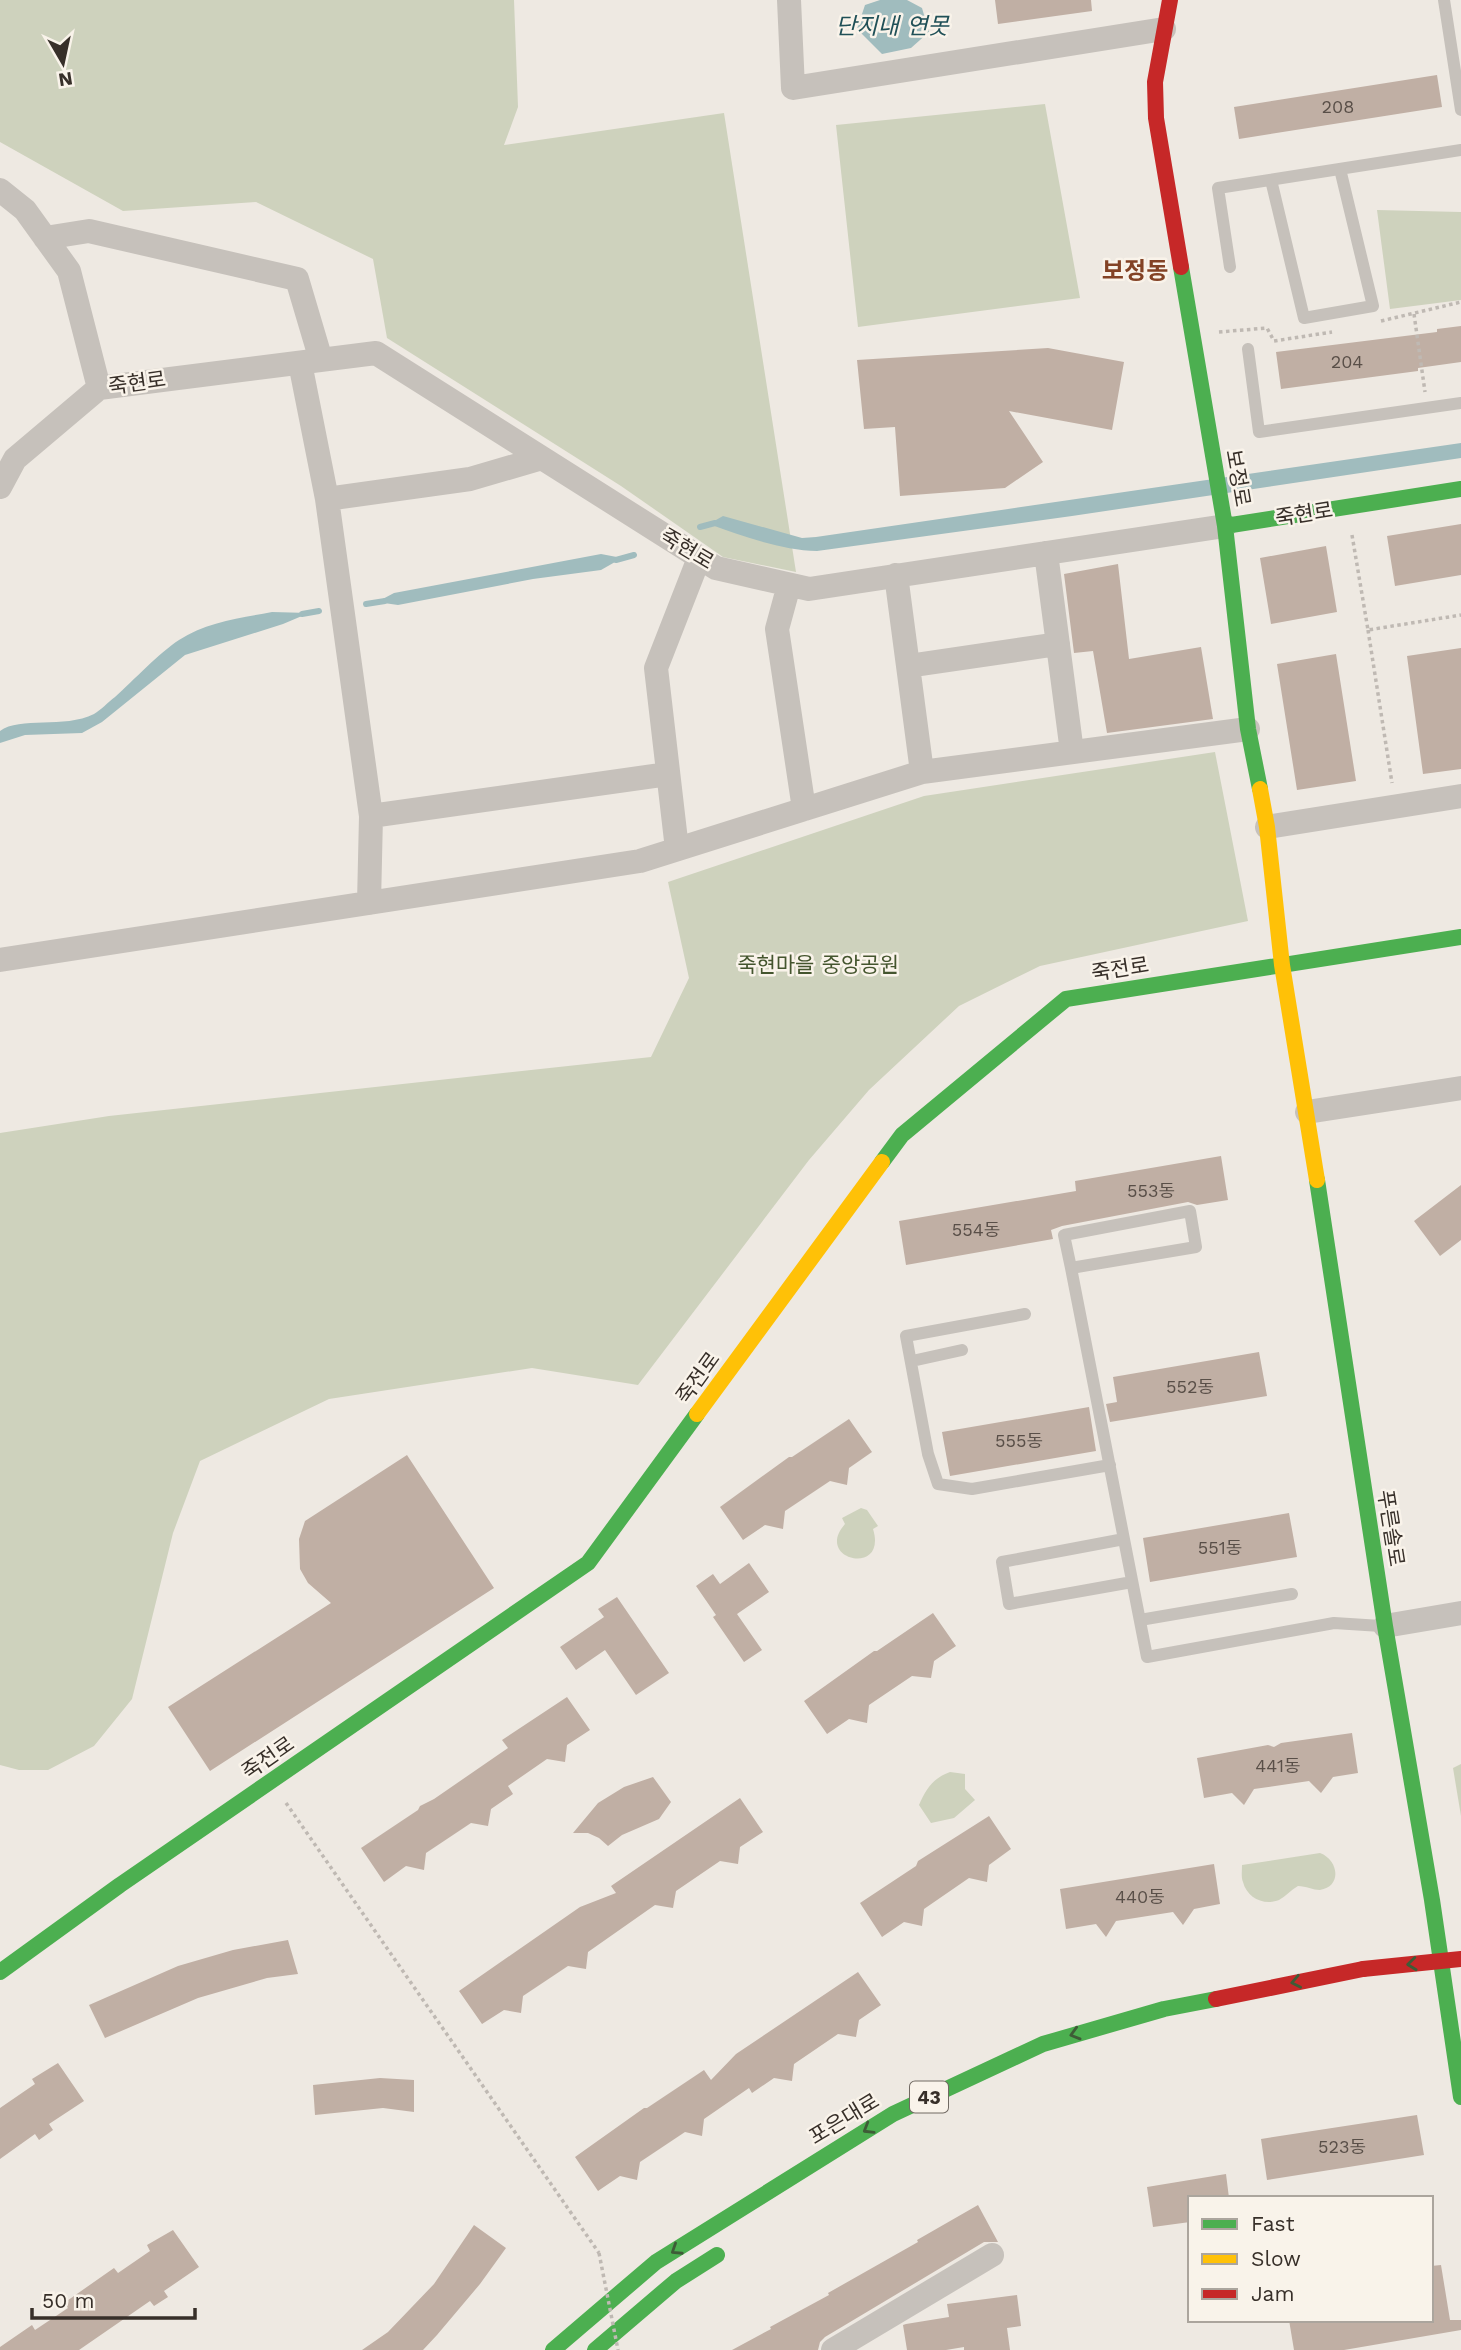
<svg xmlns="http://www.w3.org/2000/svg" width="1461" height="2350" viewBox="0 0 1461 2350" font-family="'Work Sans','Noto Sans KR',sans-serif">
  <style>
    .green { fill: #ced2bd }
    .water { fill: #a0bcbe }
    .lines { fill: none; stroke-linecap: round; stroke-linejoin: round }
    .stream { stroke: #a0bcbe; stroke-width: 6 }
    .building { fill: #c0afa4 }
    .path { stroke: #bfb9b3; stroke-width: 3.5; stroke-dasharray: 3.5 3.5; stroke-linecap: butt }
    .lane { stroke: #c6c1bb; stroke-width: 12 }
    .street { stroke: #c6c1bb; stroke-width: 24 }
    .fast { stroke: #4caf50; stroke-width: 16 }
    .slow { stroke: #ffc107; stroke-width: 16 }
    .jam { stroke: #c62828; stroke-width: 16 }
    .path-bridge { stroke: #bfb9b3; stroke-width: 3.5; stroke-dasharray: 3.5 3.5; stroke-linecap: butt }
    .jam-bridge { stroke: #c62828; stroke-width: 16 }
    .oneway { stroke: #3e5c37 }
    .labels { text-anchor: middle; stroke-width: 5; stroke-linejoin: round; paint-order: stroke }
    .number-label { font-size: 18px; fill: #594f48 }
    .shield { fill: #f9f3ea; stroke: #716a63; stroke-width: 2 }
    .shield-label { font-size: 19px; font-weight: bold; fill: #372f29 }
    .street-label { font-size: 21px; fill: #372f29; stroke: #f9f3ea }
    .park-label { font-size: 21px; fill: #44552e; stroke: #f9f3ea }
    .water-label { font-size: 23px; font-style: italic; fill: #205057; stroke: #f9f3ea }
    .quarter-label { font-size: 24px; font-weight: bold; fill: #834225; stroke: #f9f3ea }
  </style>
  <rect width="100%" height="100%" fill="#eee9e2"/>
  <path class="green" d="M0,0H514L518,107L504,145L724,113L796,572L723,557L621,486L387,338L373,259L256,202L123,211L0,142Z
    M1045,104L1080,298L858,327L836,125Z
    M1377,210L1461,212V300L1390,309Z
    M1215,752L1248,921L1040,966L959,1006L869,1090L809,1160L638,1385L532,1368L329,1399L200,1461L173,1533L132,1699L94,1746L48,1770H19L0,1765V1133L109,1116L651,1057L689,978L668,882L924,796Z
    M861,1508L867,1510L878,1526L873,1529C888,1577 813,1560 845,1524L842,1518Z
    M1461,1764V1816L1453,1768Z
    M950,1772L965,1774V1789L975,1800L954,1818L931,1823L919,1805C926,1789 933,1778 950,1772Z
    M1320,1853C1339,1860 1342,1887 1320,1890C1313,1890 1306,1886 1298,1886C1291,1890 1286,1896 1279,1900C1264,1906 1247,1898 1243,1882C1241,1877 1242,1871 1242,1865Z"/>
  <path class="water" d="M880,0H907L922,8L929,32L911,48L882,54L857,29L865,5Z
    M1461,443V458L1072,516L817,551C781,550 742,536 709,524L723,516L802,538L816,537Z
    M601,554L622,558L601,570L533,579L398,605L377,602L394,593Z
    M272,612L309,613L283,624L185,655L102,722L82,733L25,735L0,743V731C20,716 64,729 94,714C101,710 108,702 115,697C134,680 159,653 179,640C206,622 241,618 272,612Z"/>
  <g class="lines">
    <path class="stream" d="M700,527L715,523
      M616,560L634,555
      M366,604L385,601
      M302,614L319,611"/>
  </g>
  <path class="building" d="M995,0H1091L1092,11L998,24Z
    M1437,75L1442,107L1239,139L1234,107Z
    M1461,326V362L1418,368V371L1281,389L1276,352L1437,332V329Z
    M1048,348L1124,362L1112,430L1009,411L1043,462L1005,488L900,496L895,427L864,429L857,360Z
    M1461,524V575L1395,586L1387,536Z
    M1326,546L1337,612L1271,624L1260,558Z
    M1118,564L1129,659L1201,647L1213,719L1107,733L1093,651L1074,653L1064,574Z
    M1461,648V769L1423,774L1407,656Z
    M1336,654L1356,781L1297,790L1277,664Z
    M1221,1156L1228,1200L1197,1205L1188,1202L1062,1226L1051,1230L1053,1239L906,1265L899,1221L1076,1191L1075,1181Z
    M1461,1185V1240L1440,1256L1414,1221Z
    M1259,1352L1267,1396L1110,1422L1106,1404L1117,1402L1113,1377Z
    M1089,1407L1096,1451L950,1476L942,1432Z
    M849,1419L872,1452L849,1468L847,1485L830,1481L785,1511L783,1529L765,1525L743,1540L720,1507L789,1457H792Z
    M407,1455L494,1588L210,1771L168,1707L331,1603L308,1583L300,1569L299,1539L305,1521Z
    M1289,1513L1297,1557L1150,1582L1143,1538Z
    M749,1563L769,1592L737,1614L762,1650L744,1662L713,1617L716,1615L696,1586L713,1574L720,1584Z
    M617,1597L669,1673L636,1695L605,1650L576,1670L560,1647L604,1617L598,1609Z
    M933,1613L956,1646L934,1661L931,1678L912,1676L869,1705L867,1723L849,1719L827,1734L804,1701L874,1651H877Z
    M567,1697L590,1730L567,1745L565,1762L547,1759L508,1786L513,1794L491,1809L488,1826L471,1823L426,1853L424,1870L406,1866L384,1882L361,1848L418,1810L420,1806L434,1799L508,1748L502,1740Z
    M1352,1733L1358,1773L1333,1777L1321,1793L1309,1781L1254,1789L1244,1805L1232,1793L1204,1798L1197,1758L1268,1745L1274,1747L1281,1743Z
    M653,1777L671,1802L659,1819L622,1835L608,1846L599,1838L588,1833H573L598,1803L624,1787Z
    M740,1798L763,1832L740,1847L738,1864L720,1861L676,1891L673,1908L655,1905L588,1952L586,1969L568,1966L523,1996L521,2013L504,2010L482,2024L459,1991L580,1907L616,1893L611,1886Z
    M989,1816L1011,1849L989,1865L987,1882L969,1878L924,1909L922,1926L904,1922L882,1937L860,1903L916,1866L918,1861Z
    M1214,1864L1220,1904L1194,1909L1183,1925L1173,1912L1116,1921L1106,1937L1096,1924L1066,1929L1060,1889Z
    M288,1940L298,1974L267,1978L198,1998L105,2038L89,2005L178,1966L233,1950Z
    M858,1972L881,2005L859,2020L856,2037L838,2034L794,2064L792,2081L774,2078L752,2093L749,2088L704,2119L702,2136L685,2132L640,2162L637,2180L620,2176L598,2191L575,2157L644,2108H647L704,2070L711,2080L736,2054Z
    M58,2063L84,2101L49,2124L53,2130L39,2140L35,2134L0,2159V2108L35,2084L32,2079Z
    M380,2078L414,2080V2112L383,2108L315,2115L313,2085Z
    M1417,2115L1424,2155L1267,2180L1261,2139Z
    M1226,2174L1229,2198H1190V2222L1153,2227L1147,2187Z
    M978,2205L998,2242H984L825,2337L820,2342L818,2350H732L771,2329L770,2327L829,2295L828,2293L918,2242L917,2240Z
    M474,2225L506,2248L480,2284L437,2335L423,2350H362L388,2332L434,2284Z
    M173,2230L199,2267L164,2291L168,2297L154,2306L150,2301L79,2350H0V2347L32,2325L35,2330L68,2308L64,2303L114,2268L118,2273L150,2251L147,2245Z
    M1441,2265L1450,2320H1461V2330L1344,2350H1294L1289,2320H1431V2266Z
    M1017,2295L1021,2326L1007,2328L1010,2350H964V2347L946,2350H907L903,2325L906,2324L949,2317L947,2304Z"/>
  <g class="lines">
    <path class="path" d="M1414,314L1425,392
      M1381,321L1461,302
      M1219,332L1267,328L1274,341L1332,332
      M1352,535L1368,630L1461,615
      M1368,630L1392,783
      M286,1803L599,2253"/>
    <path class="lane" d="M1444,0L1461,110
      M1271,180L1304,318L1373,306L1340,169
      M1230,267L1218,188L1461,150
      M1248,349L1259,432L1461,403
      M1071,1268L1064,1235L1190,1211L1196,1247L1071,1268L1147,1657L1334,1623L1381,1626
      M1025,1314L906,1336L928,1454L938,1484L972,1489L1110,1465
      M912,1361L962,1350
      M1124,1539L1002,1562L1009,1604L1132,1582
      M1140,1620L1292,1594"/>
    <path class="street" d="M789,0L793,88L1164,29
      M0,190L25,210L69,271L99,388
      M45,238L89,231L297,279L321,360
      M300,363L327,499L371,816L369,903
      M0,487L15,459L99,388L376,353L716,568L809,589L1225,526
      M327,499L470,479L542,458
      M1046,553L1072,752
      M896,575L922,772
      M789,585L777,629L804,809
      M908,666L1058,644
      M371,816L668,774
      M1267,827L1461,796
      M677,849L656,668L699,558
      M0,960L640,861L922,772L1248,729
      M1307,1112L1461,1088
      M1385,1626L1461,1613
      M833,2350L992,2255"/>
    <path class="fast" d="M1181,267L1225,526L1248,729L1260,789
      M1225,526L1461,489
      M882,1162L902,1135L1066,999L1461,937
      M1317,1180L1385,1626L1432,1900L1461,2097
      M0,1972L120,1885L588,1563L697,1414
      M553,2350L656,2262L893,2114L1043,2044L1164,2009L1216,1999
      M595,2350L676,2281L717,2255"/>
    <path class="slow" d="M1260,789L1267,827L1282,965L1317,1180
      M697,1414L882,1162"/>
    <path class="jam" d="M1170,0L1155,82L1156,118L1181,267
      M1216,1999L1363,1969"/>
    <path class="path-bridge" d="M599,2253L618,2350"/>
    <path class="jam-bridge" d="M1363,1969L1461,1959"/>
  </g>
  <defs><path id="oneway-chevron" d="M-2-3.5L2.5 0L-2 3.5" fill="none" stroke-width="1.6" stroke-linecap="round" stroke-linejoin="round" transform="scale(1.75)"/></defs>
  <g class="oneway">
    <use href="#oneway-chevron" transform="translate(1412 1964) rotate(174)"/>
    <use href="#oneway-chevron" transform="translate(1296 1982) rotate(169)"/>
    <use href="#oneway-chevron" transform="translate(1075 2034) rotate(164)"/>
    <use href="#oneway-chevron" transform="translate(868 2129) rotate(149)"/>
    <use href="#oneway-chevron" transform="translate(676 2250) rotate(147)"/>
  </g>
  <g class="labels">
    <g class="number-label">
      <text x="1338" y="113">208</text>
      <text x="1347" y="368">204</text>
      <text x="1151" y="1197">553동</text>
      <text x="976" y="1236">554동</text>
      <text x="1190" y="1393">552동</text>
      <text x="1019" y="1447">555동</text>
      <text x="1220" y="1554">551동</text>
      <text x="1278" y="1772">441동</text>
      <text x="1140" y="1903">440동</text>
      <text x="1342" y="2153">523동</text>
    </g>
    <rect class="shield" x="910" y="2081.5" width="38" height="31" rx="5"/>
    <g class="shield-label">
      <text x="929" y="2104">43</text>
    </g>
    <g class="street-label">
      <text transform="translate(137 383) rotate(-8)" y="7">죽현로</text>
      <text transform="translate(1238 478) rotate(80)" y="7">보정로</text>
      <text transform="translate(1304 514) rotate(-9)" y="7">죽현로</text>
      <text transform="translate(687 549) rotate(31)" y="7">죽현로</text>
      <text transform="translate(1120 969) rotate(-9)" y="7">죽전로</text>
      <text transform="translate(698 1378) rotate(-54)" y="7">죽전로</text>
      <text transform="translate(1391 1528) rotate(81)" y="7">푸른솔로</text>
      <text transform="translate(268 1758) rotate(-35)" y="7">죽전로</text>
      <text transform="translate(844 2119) rotate(-31)" y="7">포은대로</text>
    </g>
    <g class="park-label">
      <text x="818" y="972">죽현마을 중앙공원</text>
    </g>
    <g class="water-label">
      <text x="892" y="34">단지내 연못</text>
    </g>
    <g class="quarter-label">
      <text x="1135" y="279">보정동</text>
    </g>
  </g>
  <rect x="1188" y="2196" width="245" height="126" fill="#f9f3ea" stroke="#aba59d" stroke-width="2"/>
  <rect x="1202" y="2219" width="35" height="10" fill="#4caf50" stroke="#aba59d" stroke-width="2"/>
  <text x="1251" y="2231" font-size="21" fill="#372f29">Fast</text>
  <rect x="1202" y="2254" width="35" height="10" fill="#ffc107" stroke="#aba59d" stroke-width="2"/>
  <text x="1251" y="2266" font-size="21" fill="#372f29">Slow</text>
  <rect x="1202" y="2289" width="35" height="10" fill="#c62828" stroke="#aba59d" stroke-width="2"/>
  <text x="1251" y="2301" font-size="21" fill="#372f29">Jam</text>
  <g transform="translate(63 63) rotate(171)" stroke="#f9f3ea" stroke-width="5" paint-order="stroke">
  <path d="M0-5L12 26L0 18L-12 26Z" fill="#372f29"/>
  <text y="-10" font-size="19" font-weight="bold" text-anchor="middle" fill="#372f29">N</text>
  </g>
  <path d="M32 2308v10h163v-10" fill="none" stroke="#372f29" stroke-width="3.5"/>
  <text x="42" y="2308" font-size="21" fill="#372f29" stroke="#f9f3ea" stroke-width="5" paint-order="stroke">50 m</text>
</svg>
